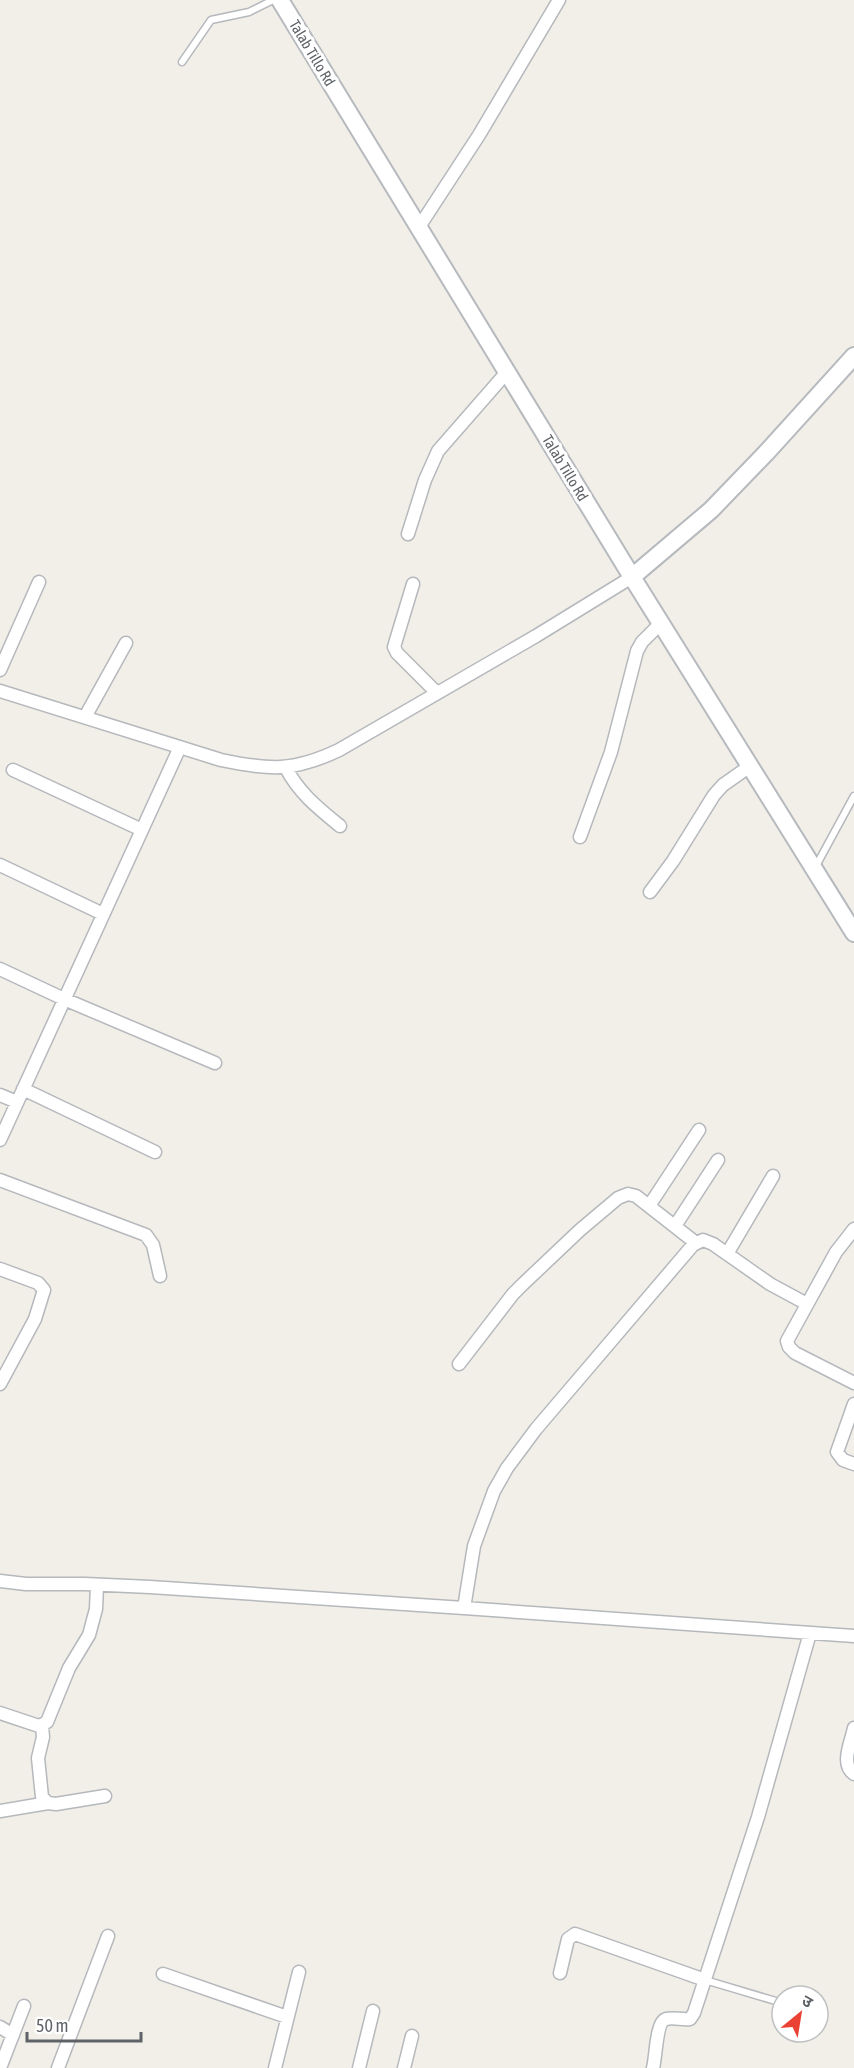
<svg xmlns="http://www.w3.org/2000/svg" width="854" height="2068" viewBox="0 0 854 2068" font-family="'Asap Condensed','Noto Sans Devanagari',sans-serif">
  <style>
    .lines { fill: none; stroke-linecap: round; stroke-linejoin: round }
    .lane-casing { stroke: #b5b8bc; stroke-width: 9 }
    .street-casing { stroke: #b5b8bc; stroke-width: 15 }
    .secondary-casing { stroke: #b6babf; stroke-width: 20 }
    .lane { stroke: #fff; stroke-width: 6 }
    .street { stroke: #fff; stroke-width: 12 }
    .secondary { stroke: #fff; stroke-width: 16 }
    .labels { text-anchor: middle; stroke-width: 6; stroke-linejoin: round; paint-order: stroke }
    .street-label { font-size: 15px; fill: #5f6368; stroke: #fff }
  </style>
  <rect width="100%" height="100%" fill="#f1efe8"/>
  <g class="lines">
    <defs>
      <path id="lane" d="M182,62L211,20L249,12L273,0
        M816,866L854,796
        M705,1980L779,2002"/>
      <path id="street" d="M419,227L479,135L559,0
        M408,534L425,480L438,451L507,372
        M413,584L394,647L397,653L437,693
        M0,670L39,582
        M0,691L221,760C269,770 293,772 339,750L536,636L632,577
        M85,717L126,643
        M286,768C299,793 318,808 340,826
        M13,770L142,830
        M580,837L611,752L637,651L642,642L661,623
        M0,865L103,914
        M650,892L673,861L714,795L723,785L750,766
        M0,969L64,999L215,1063
        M23,1089L155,1152
        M0,1095L17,1102
        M0,1140L180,747
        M0,1180L146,1235L153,1245L160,1276
        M649,1206L699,1130
        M675,1226L718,1160
        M854,1229L836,1252L787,1341L789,1347L795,1353L854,1383
        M727,1254L773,1176
        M0,1269L38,1283L44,1290L35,1319L0,1384
        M459,1364L513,1294L523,1284L580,1230L618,1198L628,1194L636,1196L696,1243
        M854,1404L837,1452L843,1460L854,1464
        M0,1581L26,1584H85L150,1587L464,1608L854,1636
        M464,1608L474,1546L494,1491L507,1468L536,1429L693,1245L703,1240L713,1244L770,1284L807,1304
        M0,1713L39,1726L47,1722L69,1668L89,1635L96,1609L97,1585
        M42,1726L43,1737L38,1758L42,1797L48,1803L56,1804L105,1796
        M854,1728C851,1743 840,1764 854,1774
        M0,1811L48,1803
        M560,1973L568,1939L575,1934L705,1980
        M163,1974L287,2017
        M0,2027L13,2035
        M0,2068L24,2006
        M58,2068L108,1936
        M275,2068L299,1972
        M359,2068L373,2011
        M404,2068L412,2036
        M653,2068C656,2057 656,2022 666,2019C673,2017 682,2020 690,2019L694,2013L758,1817L810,1633"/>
      <path id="secondary" d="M280,0L632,577L854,933
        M632,577L711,510L766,453L854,356"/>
    </defs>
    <use href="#lane" class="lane-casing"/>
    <use href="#street" class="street-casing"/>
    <use href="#secondary" class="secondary-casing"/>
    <use href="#lane" class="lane"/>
    <use href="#street" class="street"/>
    <use href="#secondary" class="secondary"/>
  </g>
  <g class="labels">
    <g class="street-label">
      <text transform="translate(312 53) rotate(59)" y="5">Talab Tillo Rd</text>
      <text transform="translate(565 468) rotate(59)" y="5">Talab Tillo Rd</text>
    </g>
  </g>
  <g transform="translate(800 2014) rotate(30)"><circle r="28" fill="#ffffff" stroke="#bfc1c3" stroke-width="1.5"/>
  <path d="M0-4.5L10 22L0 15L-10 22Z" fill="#ea4335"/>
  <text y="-9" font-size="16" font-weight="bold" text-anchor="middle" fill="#5f6368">उ</text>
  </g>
  <path d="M27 2032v9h114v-9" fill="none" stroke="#5f6368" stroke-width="3"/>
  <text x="36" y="2032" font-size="18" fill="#5f6368" stroke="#ffffff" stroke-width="4.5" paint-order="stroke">50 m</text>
</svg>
